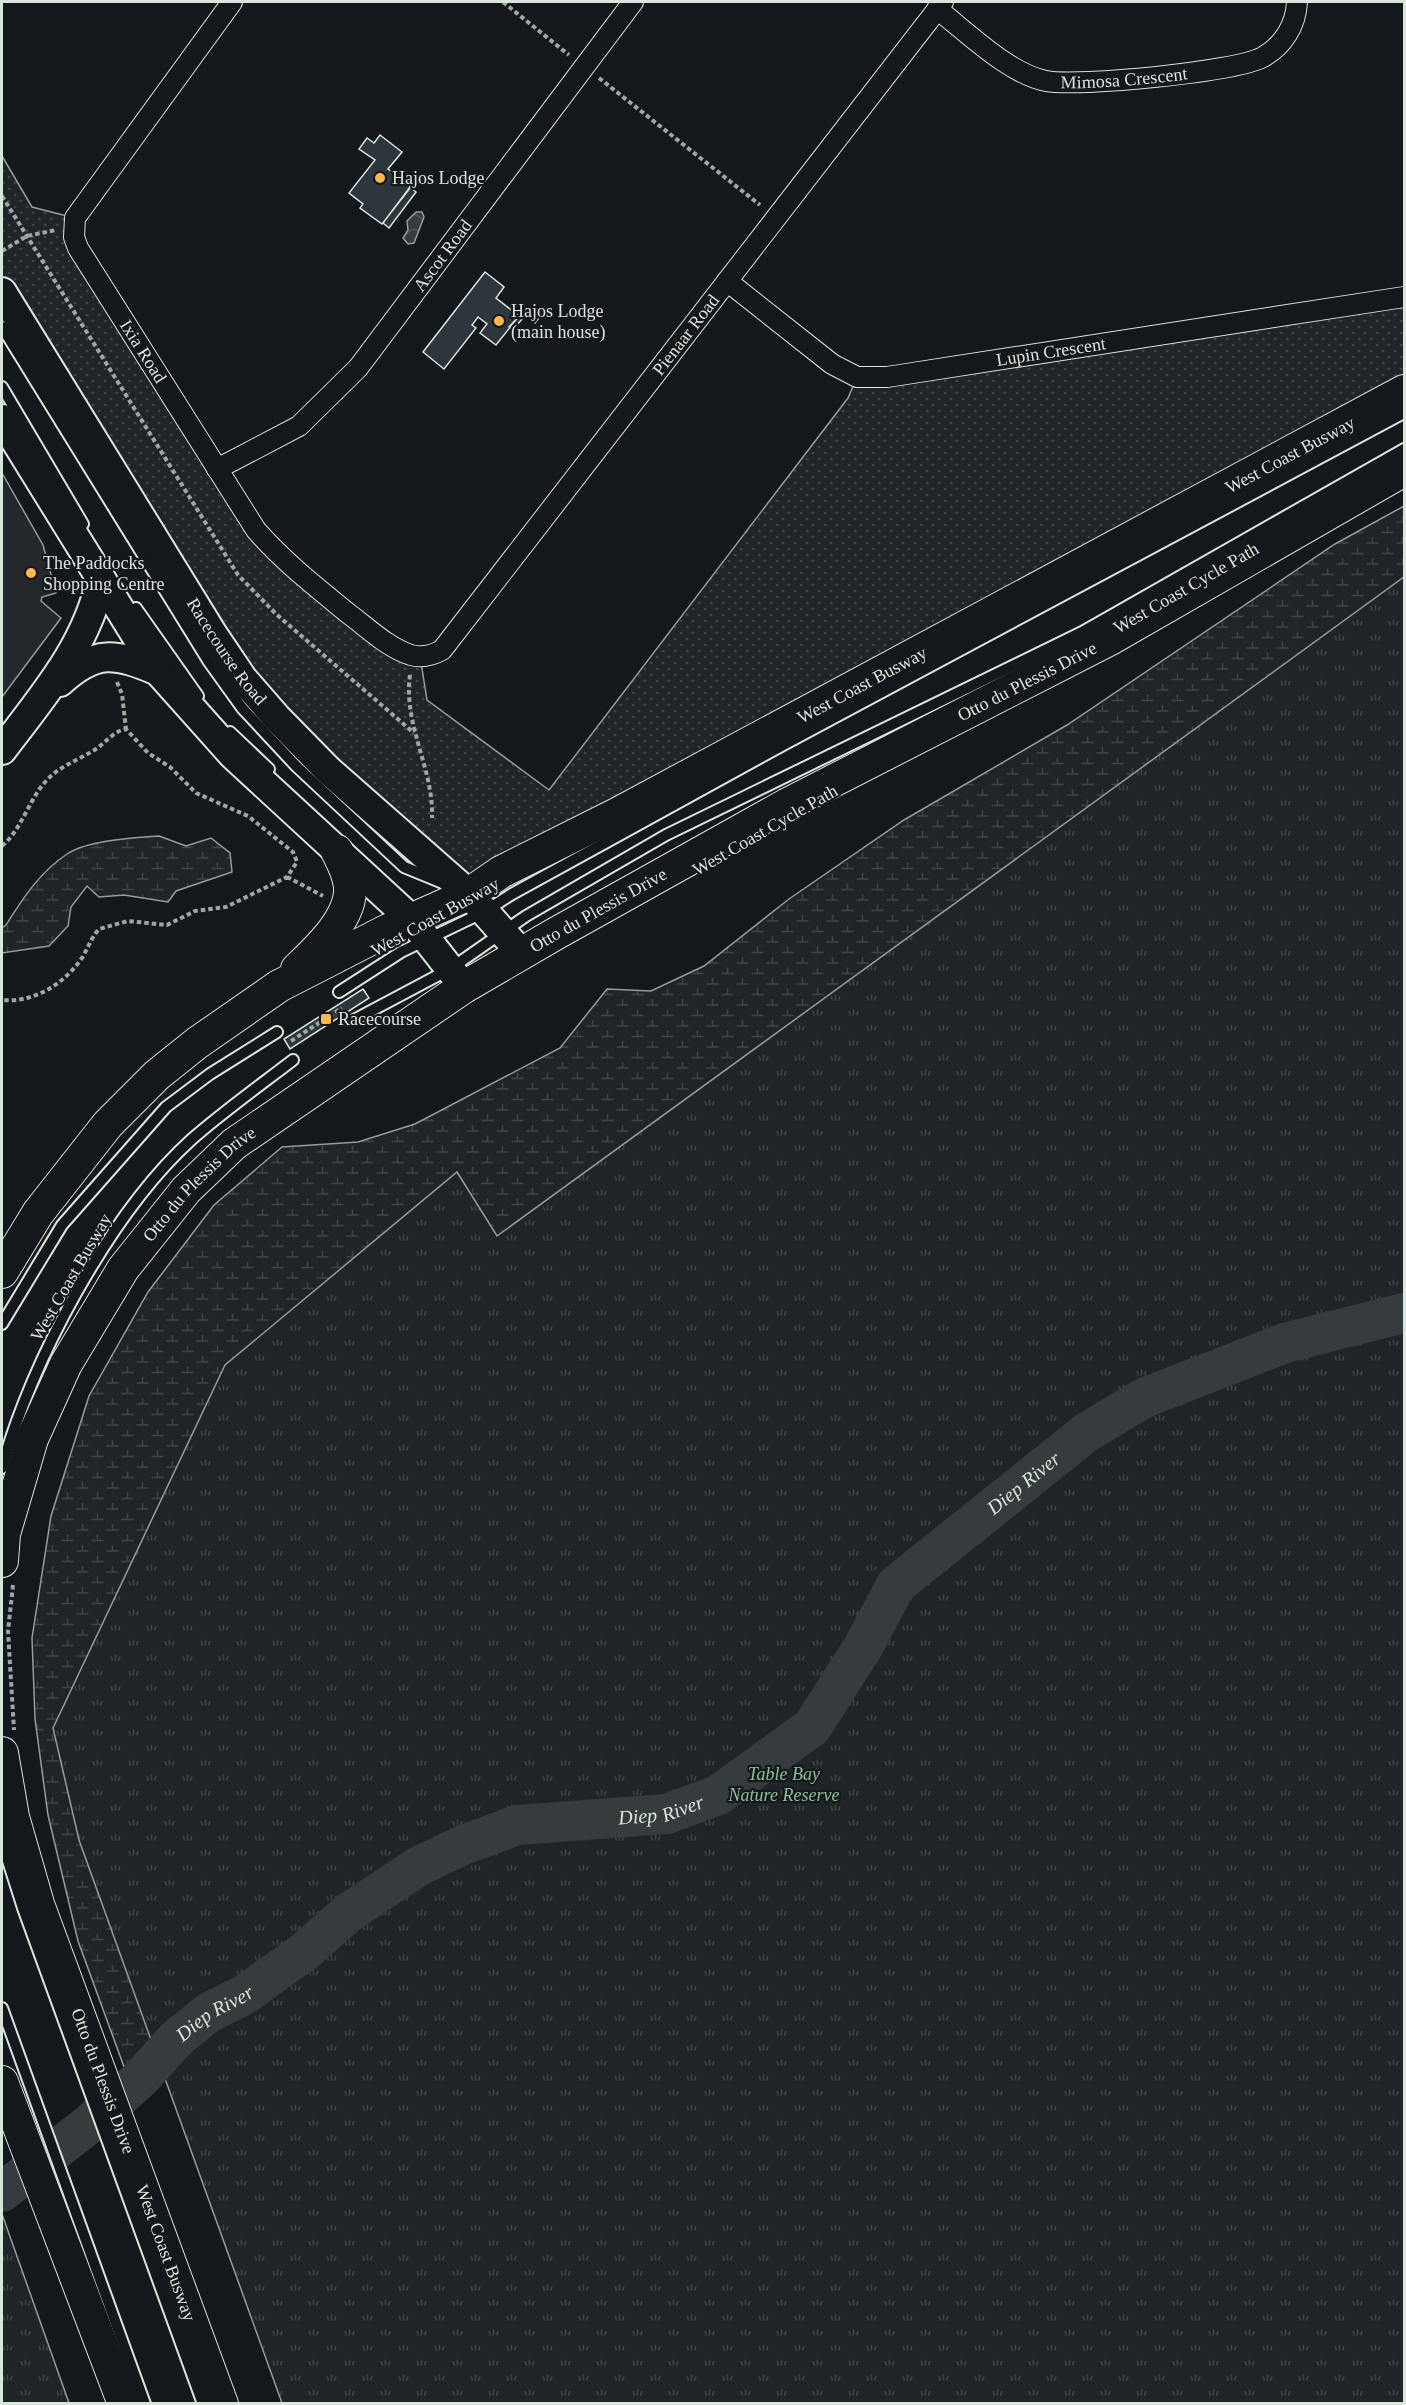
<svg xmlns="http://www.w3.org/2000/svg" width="1406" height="2405" viewBox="0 0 1406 2405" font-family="Georgia,serif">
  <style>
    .grass { fill: url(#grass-dots); stroke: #939e99; stroke-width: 1.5 }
    .wetland { fill: url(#wetland-marsh); stroke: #939e99; stroke-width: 1.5 }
    .park { fill: url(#park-tufts); stroke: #939e99; stroke-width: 1.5 }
    .parking { fill: #24282b; stroke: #939e99; stroke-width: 1.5 }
    .water { fill: url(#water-waves); stroke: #939e99; stroke-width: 1.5 }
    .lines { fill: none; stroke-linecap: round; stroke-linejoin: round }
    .river { stroke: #363b3e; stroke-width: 40 }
    .building { fill: #2c363c; stroke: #d8e6dc; stroke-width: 1.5 }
    .lane-casing { stroke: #d8e6dc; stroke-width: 14 }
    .street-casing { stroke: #d8e6dc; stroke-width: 22 }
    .secondary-casing { stroke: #d8e6dc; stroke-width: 32 }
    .primary-casing { stroke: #d8e6dc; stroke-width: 34 }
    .path { stroke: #9da8a2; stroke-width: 4; stroke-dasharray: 4.5 3; stroke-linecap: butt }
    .lane { stroke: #14181c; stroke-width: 10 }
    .street { stroke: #14181c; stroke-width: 20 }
    .secondary { stroke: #14181c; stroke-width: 28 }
    .primary { stroke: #14181c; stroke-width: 32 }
    .poi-dot { fill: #ffb74d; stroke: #14181c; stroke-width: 2 }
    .labels { text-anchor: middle; stroke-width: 4.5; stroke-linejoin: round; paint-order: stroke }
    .street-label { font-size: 18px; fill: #d8e6dc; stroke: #14181c }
    .poi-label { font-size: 18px; fill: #d8e6dc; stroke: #14181c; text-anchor: start }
    .park-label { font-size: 18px; font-style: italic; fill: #8ac095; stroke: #14181c }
    .water-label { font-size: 20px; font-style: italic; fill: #d8e6dc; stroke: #14181c }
  </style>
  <defs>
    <pattern id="grass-dots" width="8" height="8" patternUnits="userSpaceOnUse" patternTransform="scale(1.5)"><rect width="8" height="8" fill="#202428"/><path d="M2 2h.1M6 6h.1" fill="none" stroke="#404447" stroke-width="1.8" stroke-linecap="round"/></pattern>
    <pattern id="wetland-marsh" width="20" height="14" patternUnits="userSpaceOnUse" patternTransform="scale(1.5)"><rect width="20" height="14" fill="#202428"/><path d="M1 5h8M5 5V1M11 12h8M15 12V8" fill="none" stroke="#404447"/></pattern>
    <pattern id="park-tufts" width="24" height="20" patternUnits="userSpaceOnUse" patternTransform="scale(1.5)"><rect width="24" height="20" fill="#202428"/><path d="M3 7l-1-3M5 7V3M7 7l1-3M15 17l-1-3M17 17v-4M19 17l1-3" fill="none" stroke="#404447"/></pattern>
    <pattern id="water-waves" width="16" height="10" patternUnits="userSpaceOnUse" patternTransform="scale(1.5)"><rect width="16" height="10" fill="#363b3e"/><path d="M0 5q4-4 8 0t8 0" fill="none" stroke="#525759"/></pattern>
  </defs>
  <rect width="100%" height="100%" fill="#14181c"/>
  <path class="grass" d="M2,156L32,207L75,218L73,227L281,559L420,656L427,700L549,790L848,398L857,377L1404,297V391L469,894L277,718L2,292Z"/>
  <path class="wetland" d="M1404,506V1304L190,2010L147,2051L127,2075L78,1941L48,1815L35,1719L32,1638L51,1516L89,1396L148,1292L214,1205L282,1147L358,1142L415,1124L560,1048L607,989L651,991L704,966L789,899L904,820L1067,725L1335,544Z
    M159,836L186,846L211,838L230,853L232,872L176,891L168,902L124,895L99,897L87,886L71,907L68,926L49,946L2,953V928L6,925C23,898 40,872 67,854C88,840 133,838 159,836Z"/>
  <path class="park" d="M1404,577V2403H282L79,1840L53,1728L225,1365L457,1172L497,1236Z
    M2,2214L69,2403H2Z"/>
  <path class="parking" d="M2,473L43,545L56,593L42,597L41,601L61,618L2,697Z"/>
  <path class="water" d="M422,212L424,217L414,243L408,244L403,238L408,230L407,221L416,212Z"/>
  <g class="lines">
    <path class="river" id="s1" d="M2,2192L88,2125L140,2079L176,2039L208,2013L244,1995L304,1952L348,1913L419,1866L463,1845L517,1825L667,1814L718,1795L812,1727L863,1647L896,1585L1087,1432L1144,1398L1285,1343L1404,1313"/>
  </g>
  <path class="building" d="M380,135L402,152L388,169L411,187L382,224L360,208L363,204L349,193L375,160L359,149L367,138L374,143Z
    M410,187L416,192L389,228L383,223Z
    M485,272L504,287L496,298L519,316L496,345L480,333L487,324L478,317L472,325L476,328L444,369L423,352Z
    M534,309L541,315L535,323L528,317Z
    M519,316L522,319L513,330L509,327Z
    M363,989L369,998L290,1049L284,1039Z"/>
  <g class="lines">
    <defs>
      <path id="lane" d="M2,327L209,662L242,708L296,766L404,867L443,883
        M2,387L83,524
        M136,608L198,696
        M230,732L269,769
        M339,992L401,952L484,912L512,894L783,745L1404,413
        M354,1020L450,969L526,916L666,835L1082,632L1404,449
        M2,1324L62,1225L166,1107L210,1074L277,1032
        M2,1468C30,1363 110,1213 192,1139C224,1111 259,1086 293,1060
        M2,1842L23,1908L203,2404
        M2,2008L145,2404"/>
      <g id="street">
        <path id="s2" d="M232,2L75,218L74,237L78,248L256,530C284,562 316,587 349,614C368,628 388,648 411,655C422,658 433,655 442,650L943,2"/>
        <path id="s3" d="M937,9C967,32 1009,74 1046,81C1078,87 1236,72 1263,57C1283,46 1296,25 1297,2"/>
        <path id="s4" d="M727,281L832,364L857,377H887L1404,297"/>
        <path id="s5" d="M217,469L299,426L358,368L633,2"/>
      </g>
      <g id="secondary">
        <path id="s6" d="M2,292L212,633L243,679L277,718L328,770L469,894L522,954"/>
        <path d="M2,419L158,671L233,755L411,919L464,987"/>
        <path d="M60,682C96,649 115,653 158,671"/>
        <path d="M2,750C42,697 87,646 101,579"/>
      </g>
      <g id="primary">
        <path d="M297,969C317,950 352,918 350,887C349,874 343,863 337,851"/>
        <path d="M2,1272L38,1213L108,1124L157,1075L197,1043L279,986L388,930L469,894L501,872L617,814L1404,391"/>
        <path id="s7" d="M2,1561L4,1534L32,1439L66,1364L123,1269L186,1190L234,1144L464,987L555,934L786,805L1112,638L1404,470"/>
        <path id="s8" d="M2,1753L13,1817L38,1904L222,2404"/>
        <path d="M2,2082L124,2404"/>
      </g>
    </defs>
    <use href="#lane" class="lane-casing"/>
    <use href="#street" class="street-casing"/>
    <use href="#secondary" class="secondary-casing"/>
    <use href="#primary" class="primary-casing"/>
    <path class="path" d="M503,2L569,55
      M599,78L760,205
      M2,196L238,575L276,614L414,733
      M2,251L27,236L56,230
      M410,675C403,725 434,769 432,818
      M117,682L122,694L126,729
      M2,846C22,829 28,801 46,781C59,766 79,760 96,749C106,742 114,731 126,729L148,753L170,767L196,793L248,816L293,852L297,862L287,877L226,907L195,911L167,925L128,921L99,929C91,938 88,948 82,958C64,984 34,1003 2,1000
      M287,877L323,896
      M291,1041L342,1008
      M13,1585L8,1631L14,1730"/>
    <use href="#lane" class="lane"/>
    <use href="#street" class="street"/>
    <use href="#secondary" class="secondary"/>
    <use href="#primary" class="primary"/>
  </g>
  <g class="poi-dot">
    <circle cx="380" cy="178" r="6"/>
    <circle cx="499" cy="321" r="6"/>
    <circle cx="31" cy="573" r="6"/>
    <rect x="320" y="1013" width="12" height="12" rx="3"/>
  </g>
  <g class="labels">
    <g class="street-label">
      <text dy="6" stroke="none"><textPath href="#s3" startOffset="210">Mimosa Crescent</textPath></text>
      <text dy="6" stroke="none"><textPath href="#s5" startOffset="316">Ascot Road</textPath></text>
      <text dy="6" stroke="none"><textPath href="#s2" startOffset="1262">Pienaar Road</textPath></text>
      <text dy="6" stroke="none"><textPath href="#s2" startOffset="420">Ixia Road</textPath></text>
      <text dy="6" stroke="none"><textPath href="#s4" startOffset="358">Lupin Crescent</textPath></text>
      <text transform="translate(1290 455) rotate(-28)" y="6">West Coast Busway</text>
      <text transform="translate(1186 588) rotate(-30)" y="6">West Coast Cycle Path</text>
      <text dy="6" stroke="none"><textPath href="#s6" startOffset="424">Racecourse Road</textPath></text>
      <text dy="6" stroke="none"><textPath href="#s7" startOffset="1406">Otto du Plessis Drive</textPath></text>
      <text transform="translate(862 685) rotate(-28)" y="6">West Coast Busway</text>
      <text transform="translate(765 830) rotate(-30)" y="6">West Coast Cycle Path</text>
      <text dy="6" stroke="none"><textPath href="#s7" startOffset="920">Otto du Plessis Drive</textPath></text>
      <text transform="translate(435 917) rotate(-29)" y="6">West Coast Busway</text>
      <text dy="6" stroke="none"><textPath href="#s7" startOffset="434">Otto du Plessis Drive</textPath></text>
      <text transform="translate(71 1277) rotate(-60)" y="6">West Coast Busway</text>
      <text dy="6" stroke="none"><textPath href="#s8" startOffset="344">Otto du Plessis Drive</textPath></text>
      <text transform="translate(166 2253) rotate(70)" y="6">West Coast Busway</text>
    </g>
    <g class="poi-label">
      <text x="392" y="184">Hajos Lodge</text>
      <text x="511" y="317">Hajos Lodge<tspan x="511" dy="21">(main house)</tspan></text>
      <text x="43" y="569">The Paddocks<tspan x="43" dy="21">Shopping Centre</tspan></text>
      <text x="338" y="1025">Racecourse</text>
    </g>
    <g class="park-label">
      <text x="784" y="1780">Table Bay<tspan x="784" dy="21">Nature Reserve</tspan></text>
    </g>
    <g class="water-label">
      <text dy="7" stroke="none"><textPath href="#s1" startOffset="1287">Diep River</textPath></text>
      <text dy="7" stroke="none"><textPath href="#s1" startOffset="783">Diep River</textPath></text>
      <text dy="7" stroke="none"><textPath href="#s1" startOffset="279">Diep River</textPath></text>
    </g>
  </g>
  <rect width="1406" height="2405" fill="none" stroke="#d8e6dc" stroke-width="6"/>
</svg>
